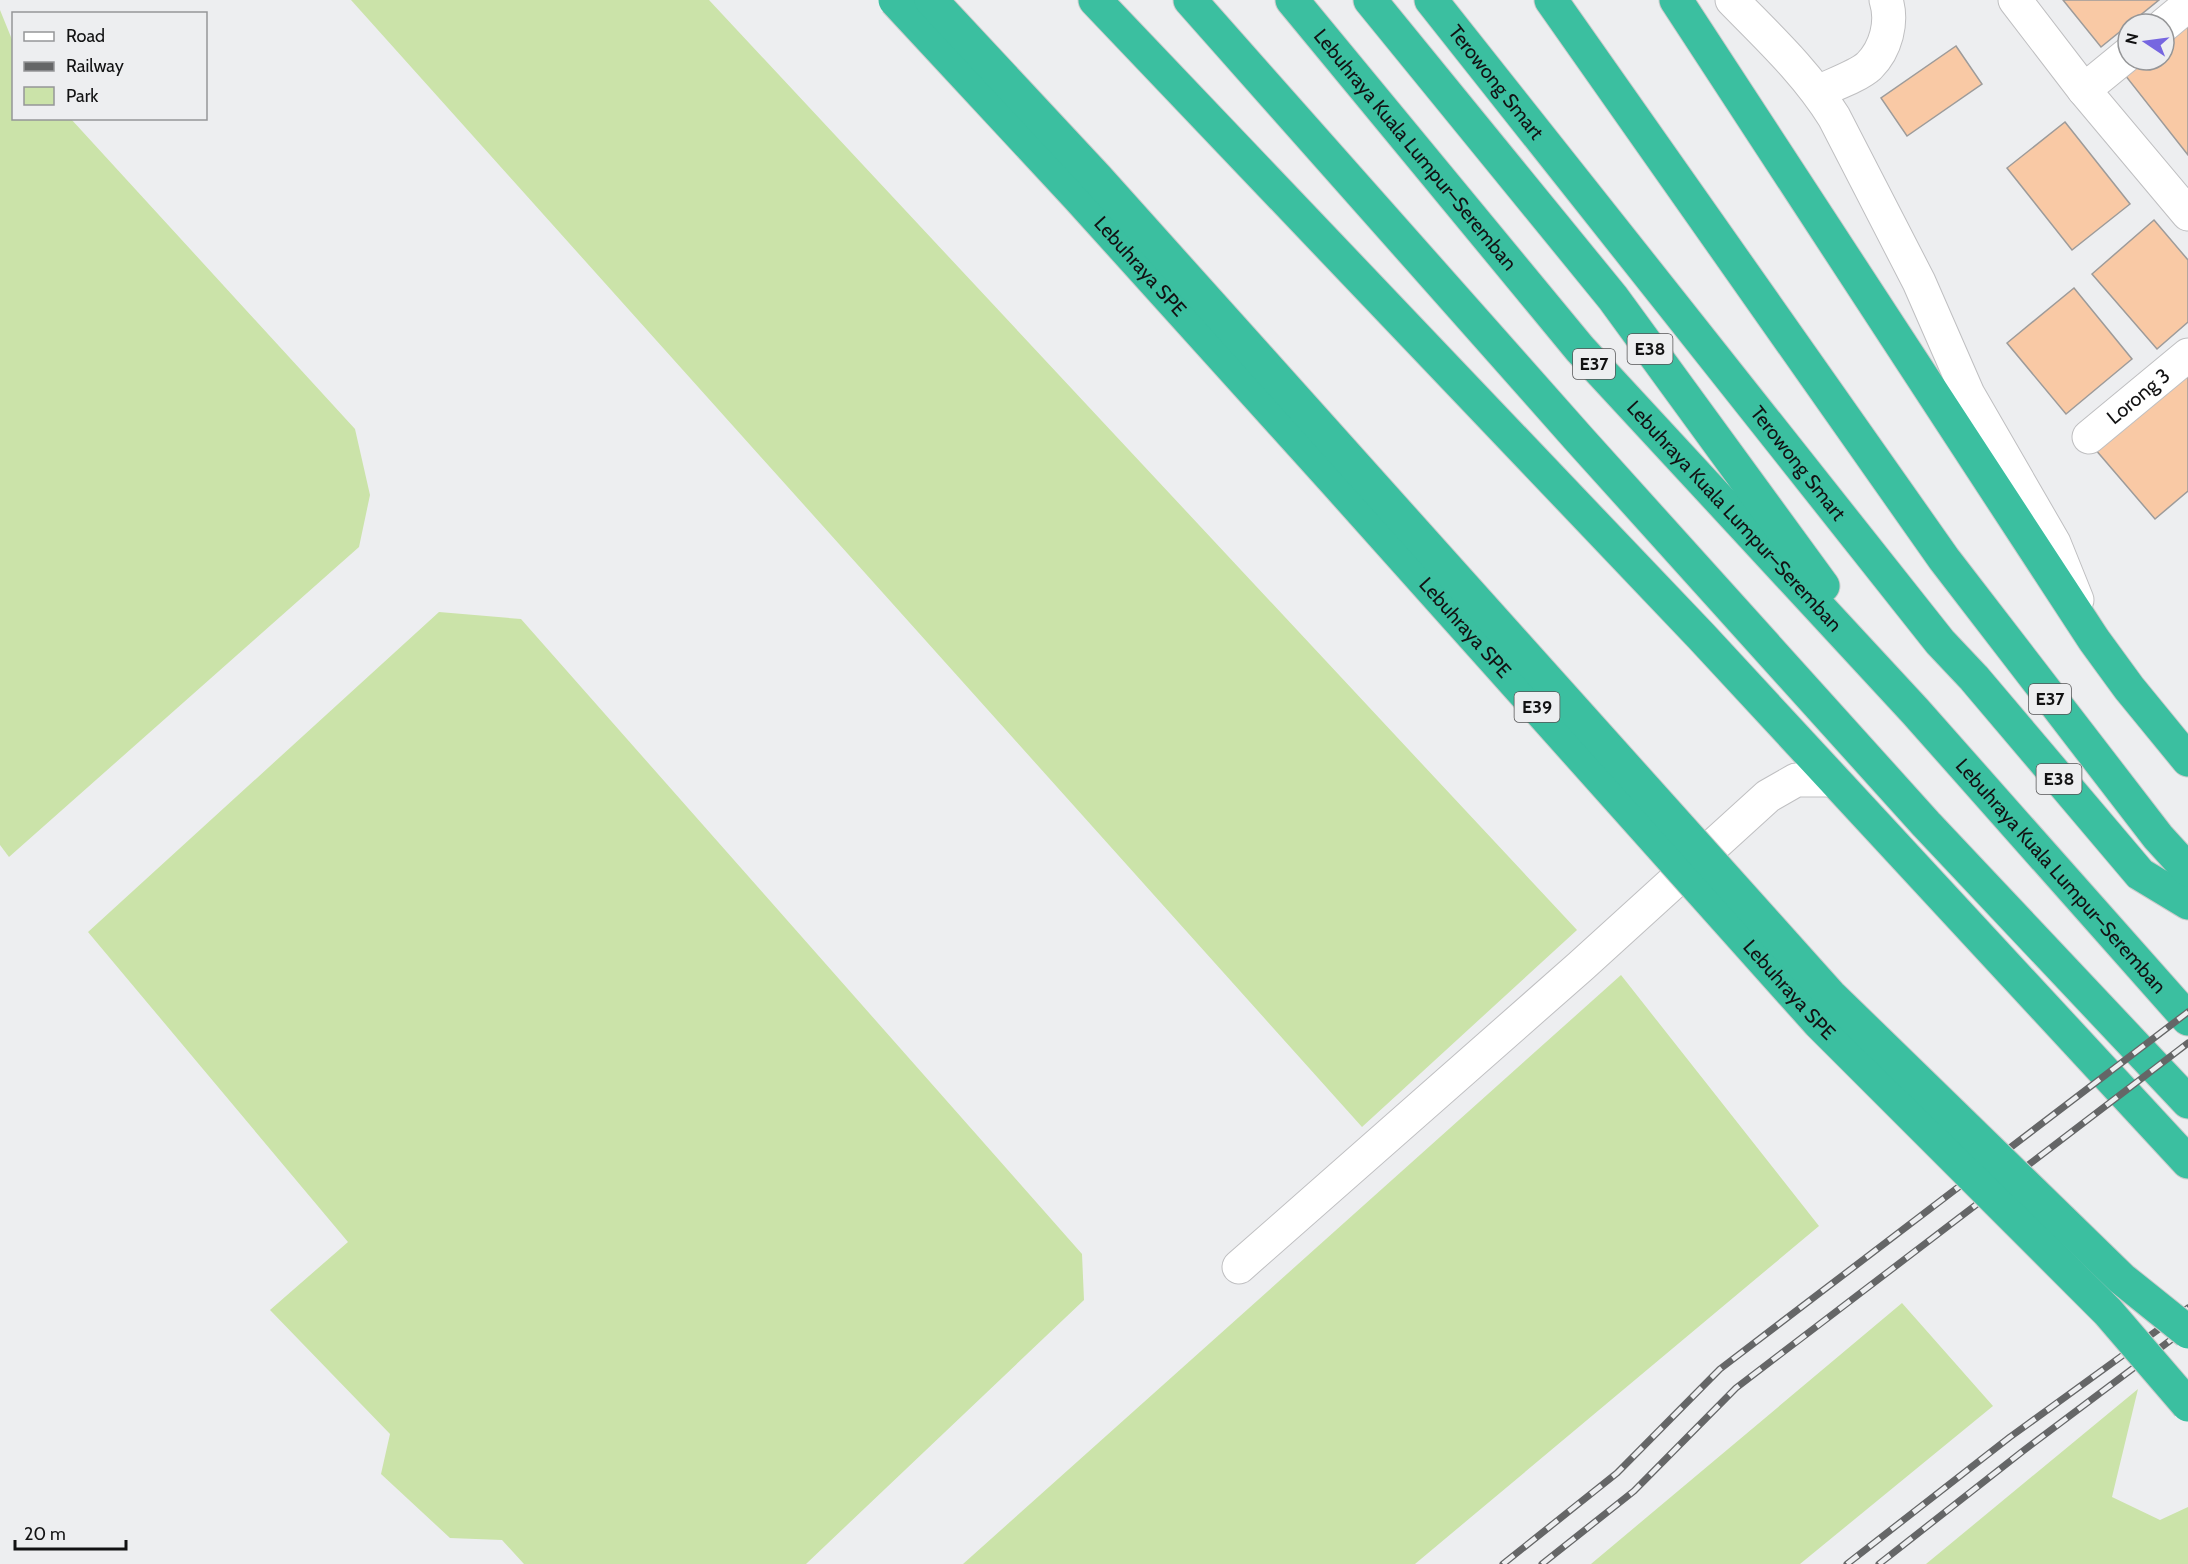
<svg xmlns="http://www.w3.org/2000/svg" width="2188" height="1564" viewBox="0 0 2188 1564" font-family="Cabin,sans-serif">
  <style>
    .green { fill: #cbe3a9 }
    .building { fill: #f9c9a5; stroke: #9d9b9a; stroke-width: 1.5 }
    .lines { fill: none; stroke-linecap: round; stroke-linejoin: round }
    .minor-casing { stroke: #bfbfc1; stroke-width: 35 }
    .highway-casing { stroke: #cbcbcb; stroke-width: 35 }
    .minor { stroke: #fff; stroke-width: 33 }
    .highway { stroke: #3bbfa0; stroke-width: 33 }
    .rail-casing { stroke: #656667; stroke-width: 7 }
    .rail { stroke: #edeef0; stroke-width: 4.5; stroke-dasharray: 14; stroke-linecap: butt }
    .highway-bridge-casing { stroke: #cbcbcb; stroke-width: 35; stroke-linecap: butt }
    .highway-bridge { stroke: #3bbfa0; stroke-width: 33 }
    .labels { text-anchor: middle; stroke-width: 4.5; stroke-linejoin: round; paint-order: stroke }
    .shield { fill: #edeef0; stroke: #545455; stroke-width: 1.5 }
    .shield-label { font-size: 18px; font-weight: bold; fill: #121213 }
    .street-label { font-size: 20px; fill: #121213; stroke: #edeef0 }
  </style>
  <rect width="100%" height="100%" fill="#edeef0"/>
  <path class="green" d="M351,0H709L1577,930L1362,1127Z
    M0,10L13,42L14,118L71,119L355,429L370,495L359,547L9,857L0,845Z
    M439,612L521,619L1082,1254L1084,1300L806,1564H524L502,1540L450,1538L381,1474L390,1434L270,1310L348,1242L88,932Z
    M1621,975L1819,1226L1415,1564H963Z
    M1902,1303L1993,1406L1800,1564H1591Z
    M2138,1389L2112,1497L2160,1520L2188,1507V1564H1926Z"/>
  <path class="building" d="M2063,0H2159L2101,47Z
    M2188,17V155L2121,70L2134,60H2164V36Z
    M1956,46L1982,84L1907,136L1881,98Z
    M2065,122L2130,204L2072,250L2007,168Z
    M2154,220L2188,260V322L2157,349L2092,274Z
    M2074,288L2132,359L2066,414L2007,343Z
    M2188,369V491L2155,519L2095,449Z"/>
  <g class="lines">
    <defs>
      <g id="minor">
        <path d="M1732,0C1768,37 1806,72 1834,117L1919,282L1968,394L2054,543L2077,600"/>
        <path d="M2015,0L2084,90L2188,214"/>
        <path d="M2164,25L2188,5"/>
        <path d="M2084,90L2128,54"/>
        <path d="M1818,92C1832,85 1858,76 1869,66C1886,49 1893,22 1886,0"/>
        <path id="s1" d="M2089,437L2188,355"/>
        <path d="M1239,1267L1581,966L1768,796L1796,780H1834"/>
      </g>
      <g id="highway">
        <path d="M1095,0L1701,636L2188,1162"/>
        <path d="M1190,0L1579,439L1926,824L2188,1102"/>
        <path id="s2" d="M1292,0L1580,349L1915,711L2188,1019"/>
        <path d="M1370,0L1613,298L1823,586"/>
        <path id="s3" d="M1431,0L1940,642L1974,678L2140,874L2188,903"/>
        <path d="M1551,0L1944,559L2158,837L2188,870"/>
        <path d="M1676,0L2094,640L2129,688L2188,760"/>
      </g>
    </defs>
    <use href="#minor" class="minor-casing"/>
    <use href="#highway" class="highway-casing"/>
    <use href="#minor" class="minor"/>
    <use href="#highway" class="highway"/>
    <defs>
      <path id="rail" d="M1503,1564L1617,1473L1720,1369L2188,1012
        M1542,1564L1634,1491L1736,1388L2188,1043
        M1847,1564L2010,1437L2188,1308
        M1879,1564L2023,1451L2188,1327"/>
    </defs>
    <use href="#rail" class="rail-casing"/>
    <use href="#rail" class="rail"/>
    <defs>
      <g id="highway-bridge">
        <path id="s4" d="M895,0L1078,197L1338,485L1819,1023L2108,1312L2188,1405"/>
        <path d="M931,0L1097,178L1830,995L2122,1279L2188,1332"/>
      </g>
    </defs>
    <use href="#highway-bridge" class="highway-bridge-casing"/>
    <use href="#highway-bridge" class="highway-bridge"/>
  </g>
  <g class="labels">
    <g class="shield">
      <rect x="1627.5" y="334" width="45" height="30" rx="4.5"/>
      <rect x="1573" y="349" width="42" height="30" rx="4.5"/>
      <rect x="2029" y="684" width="42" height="30" rx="4.5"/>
      <rect x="1514.5" y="692" width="45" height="30" rx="4.5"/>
      <rect x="2036.5" y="764" width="45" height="30" rx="4.5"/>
    </g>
    <g class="shield-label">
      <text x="1650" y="355">E38</text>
      <text x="1594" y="370">E37</text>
      <text x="2050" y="705">E37</text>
      <text x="1537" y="713">E39</text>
      <text x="2059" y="785">E38</text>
    </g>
    <g class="street-label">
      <text dy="7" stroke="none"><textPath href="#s3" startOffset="105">Terowong Smart</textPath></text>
      <text dy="7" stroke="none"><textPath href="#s2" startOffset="194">Lebuhraya Kuala Lumpur–Seremban</textPath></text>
      <text dy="7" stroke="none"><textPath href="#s4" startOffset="362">Lebuhraya SPE</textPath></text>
      <text dy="7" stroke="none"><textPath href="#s1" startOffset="64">Lorong 3</textPath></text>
      <text dy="7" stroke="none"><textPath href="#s3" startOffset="591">Terowong Smart</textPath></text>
      <text dy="7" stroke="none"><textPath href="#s2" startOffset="680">Lebuhraya Kuala Lumpur–Seremban</textPath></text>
      <text dy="7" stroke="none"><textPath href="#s4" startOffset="848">Lebuhraya SPE</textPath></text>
      <text dy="7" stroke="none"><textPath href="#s2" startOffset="1166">Lebuhraya Kuala Lumpur–Seremban</textPath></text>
      <text dy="7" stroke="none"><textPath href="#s4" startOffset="1334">Lebuhraya SPE</textPath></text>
    </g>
  </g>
  <rect x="12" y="12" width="195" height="108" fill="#edeef0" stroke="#959698" stroke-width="1.5"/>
  <rect x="24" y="32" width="30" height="9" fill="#ffffff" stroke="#959698" stroke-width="1.5"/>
  <text x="66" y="42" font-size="18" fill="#121213">Road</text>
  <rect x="24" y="62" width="30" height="9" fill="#656667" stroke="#959698" stroke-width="1.5"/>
  <text x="66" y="72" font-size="18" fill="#121213">Railway</text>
  <rect x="24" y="87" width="30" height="18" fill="#cbe3a9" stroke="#959698" stroke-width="1.5"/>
  <text x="66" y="102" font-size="18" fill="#121213">Park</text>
  <g transform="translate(2146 42) rotate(283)"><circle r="28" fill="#edeef0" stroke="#959698" stroke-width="1.5"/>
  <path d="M0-4.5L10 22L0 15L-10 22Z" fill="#7666e0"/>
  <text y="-9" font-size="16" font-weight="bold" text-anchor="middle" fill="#121213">N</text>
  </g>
  <path d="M15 1540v9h111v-9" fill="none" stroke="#121213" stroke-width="3"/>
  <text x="24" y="1540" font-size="18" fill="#121213" stroke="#edeef0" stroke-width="4.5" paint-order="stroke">20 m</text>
</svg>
